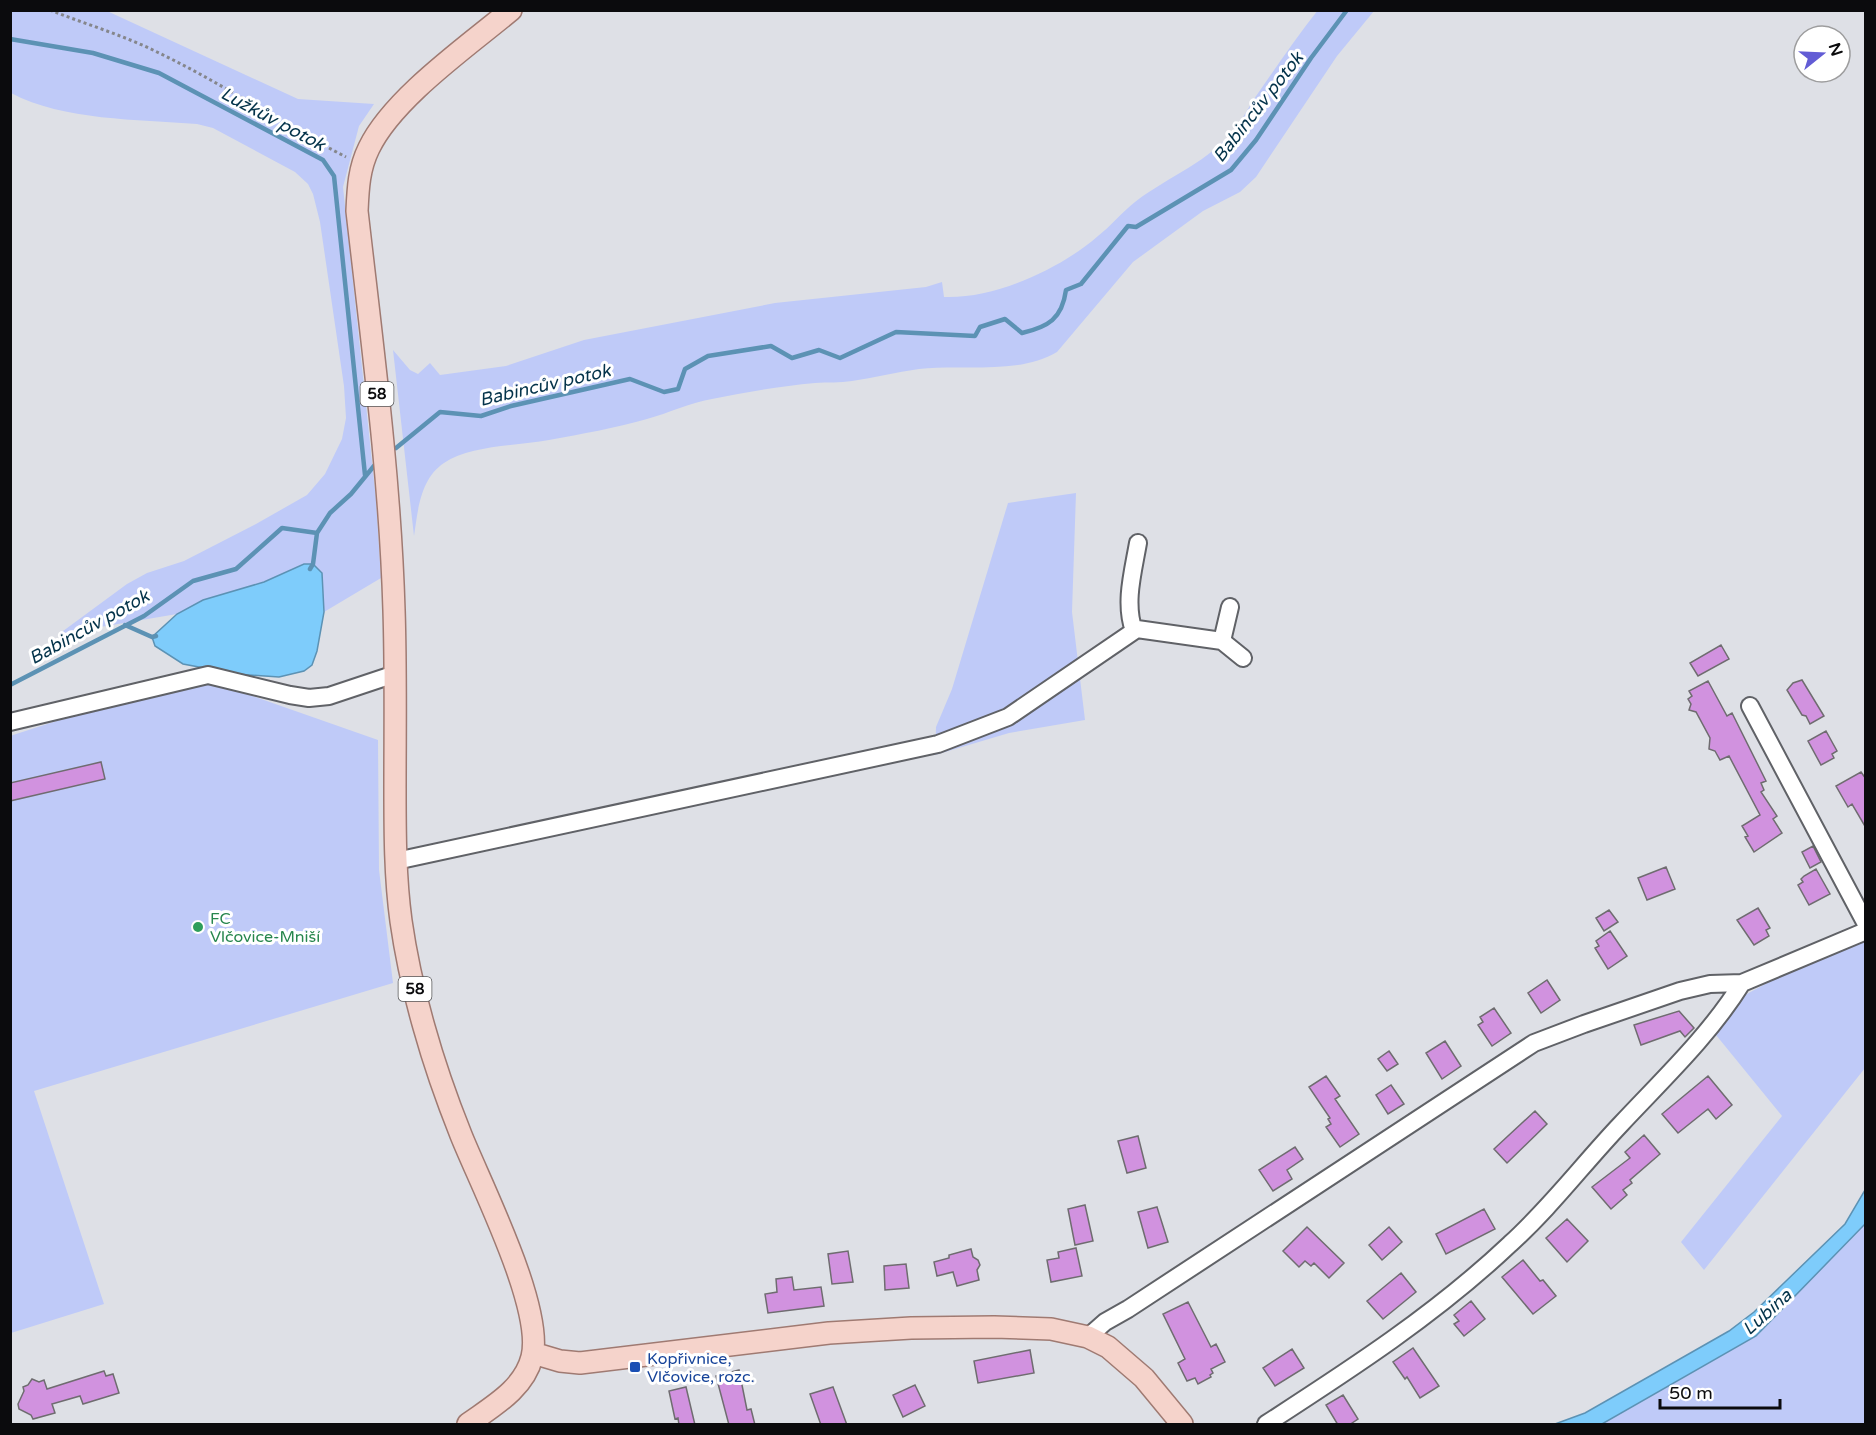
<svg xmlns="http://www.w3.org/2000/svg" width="1876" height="1435" viewBox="0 0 1876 1435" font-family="'Varela Round',sans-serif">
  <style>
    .green { fill: #bfcaf8 }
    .water { fill: #7eccfb; stroke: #5c92b4; stroke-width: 1.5 }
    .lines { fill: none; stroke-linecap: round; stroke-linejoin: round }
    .stream { stroke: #5c92b4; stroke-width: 4.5 }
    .building { fill: #d192df; stroke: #6f6c70; stroke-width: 1.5 }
    .minor-casing { stroke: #606267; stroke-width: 20 }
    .major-casing { stroke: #9f7a72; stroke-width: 24 }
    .path { stroke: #85868b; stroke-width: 3; stroke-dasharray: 3 3; stroke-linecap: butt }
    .minor { stroke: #fff; stroke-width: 16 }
    .major { stroke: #f5d3cb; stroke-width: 21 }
    .leisure-dot { fill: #2e9e5b; stroke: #fff; stroke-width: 2 }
    .transit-dot { fill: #1a4fb4; stroke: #fff; stroke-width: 2 }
    .labels { text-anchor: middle; stroke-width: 6; stroke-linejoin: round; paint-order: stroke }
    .shield { fill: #fff; stroke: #545456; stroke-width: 1.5 }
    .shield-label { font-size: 15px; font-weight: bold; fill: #0b0b0d }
    .leisure-label { font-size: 16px; fill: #27864d; stroke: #fff; text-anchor: start }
    .transit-label { font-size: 16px; fill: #164399; stroke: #fff; text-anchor: start }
    .water-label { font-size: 18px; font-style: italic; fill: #04334a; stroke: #fff }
  </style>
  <rect width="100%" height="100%" fill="#dee0e6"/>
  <path class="green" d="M1318,10L1374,11L1337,56L1256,177L1240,192L1203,211L1133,262L1057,352C1020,375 960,364 919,369C896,372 874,378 852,381C840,383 827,382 815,383C781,386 746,392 712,399C689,403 669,413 647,419C615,428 582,434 549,440C518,446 470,445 444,463C420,479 418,510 414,536L393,350L410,370L418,374L430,363L440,375L506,366L584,340L775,303L926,287L942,282L944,297C995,299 1060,269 1098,236C1111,226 1122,212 1135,202C1170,175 1209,163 1237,126C1243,118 1248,108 1254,99C1275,69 1295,39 1318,10Z
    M10,11H107L298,99L374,104L359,126L343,187L376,500L381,578L324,612L322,573L304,564L264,582L203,600L177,614L59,634L127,584L147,573L184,561L256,524L307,495L325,474L342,439L346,418L344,386L320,222L313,194L308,184L295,172L213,128L197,124C137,119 64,121 11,93Z
    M1076,493L1072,612L1085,720L1009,733L935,755L936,727L952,689L1008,503Z
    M207,680L378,740L379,870L393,983L34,1091L104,1304L11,1333L10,736L100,707Z
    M1865,938V1068L1704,1270L1681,1242L1782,1116L1716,1035L1745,995L1800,965Z
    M1865,1224V1424H1602L1756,1336Z"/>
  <path class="water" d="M304,564H313L322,573L324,612L317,651L312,665L304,671L279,677L236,674L183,664L155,646L152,637L177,614L203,600L264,582Z
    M1865,1190V1224L1756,1336L1602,1424H1555L1585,1413L1729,1331L1754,1312L1845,1224Z"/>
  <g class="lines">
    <path class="stream" d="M10,39L93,53L159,73L323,160L334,176L365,475
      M396,448L440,412L481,416L511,406L630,379L664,392L678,389L685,369L708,356L771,346L792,358L819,350L840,358L896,332L975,336L980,327L1005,319L1022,333C1048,327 1062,319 1066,290L1081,284L1128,226L1136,227L1231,170L1256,140L1311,58L1347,10
      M310,569L313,564L317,533
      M125,625L152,637L156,636
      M10,685L144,616L193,581L236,569L282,528L317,533L330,513L351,494L378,461"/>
  </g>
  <path class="building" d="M1721,645L1729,659L1698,676L1690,663Z
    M1802,680L1824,716L1810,724L1806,716L1802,715L1787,690L1793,683Z
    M1708,681L1727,716L1732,713L1766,781L1761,783L1764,790L1761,792L1777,816L1773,819L1782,833L1754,852L1745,837L1748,836L1742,826L1760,815L1729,756L1720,760L1715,751L1709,749L1710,738L1696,712L1689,710L1691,704L1688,699L1692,696L1689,691Z
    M1826,731L1837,751L1832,754L1834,758L1821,765L1808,741Z
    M101,762L105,779L10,801V783Z
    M1861,772L1866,779V828L1852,804L1848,807L1836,786Z
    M1813,846L1821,862L1810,868L1802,852Z
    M1666,867L1675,889L1647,900L1638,878Z
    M1816,869L1830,894L1809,905L1798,885L1803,882L1801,879L1804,876Z
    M1758,908L1770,928L1766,930L1769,936L1754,945L1737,920Z
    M1609,910L1618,922L1604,931L1596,918Z
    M1610,931L1627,956L1608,969L1595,948L1599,946L1596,941Z
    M1547,980L1560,1000L1541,1013L1528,993Z
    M1494,1008L1511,1033L1492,1046L1478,1025L1483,1022L1480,1017Z
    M1679,1011L1694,1028L1685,1037L1680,1031L1641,1045L1634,1025Z
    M1445,1041L1461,1066L1442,1079L1426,1053Z
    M1389,1051L1398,1064L1387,1071L1378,1059Z
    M1326,1076L1340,1096L1335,1099L1359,1134L1340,1147L1326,1127L1331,1124L1328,1119L1330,1118L1309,1087Z
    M1708,1076L1732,1105L1716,1119L1708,1109L1678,1133L1662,1114Z
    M1391,1085L1404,1104L1388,1114L1376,1095Z
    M1535,1111L1547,1124L1507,1163L1494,1149Z
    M1644,1135L1660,1154L1630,1180L1632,1183L1623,1190L1627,1195L1611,1209L1592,1187L1630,1158L1625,1152Z
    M1138,1136L1146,1168L1127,1173L1118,1141Z
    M1295,1147L1303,1159L1287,1170L1292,1179L1273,1191L1259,1170Z
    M1085,1205L1093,1241L1075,1245L1068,1209Z
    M1157,1207L1168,1242L1148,1248L1138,1212Z
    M1484,1209L1495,1229L1446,1254L1436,1234Z
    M1567,1219L1588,1241L1567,1262L1546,1238Z
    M1307,1227L1344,1263L1329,1278L1314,1263L1311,1266L1305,1261L1299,1267L1283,1251Z
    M1389,1227L1402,1242L1382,1260L1369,1245Z
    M1076,1248L1082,1276L1051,1282L1047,1260L1059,1258L1058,1252Z
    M971,1249L973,1257L978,1260L980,1265L977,1270L979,1280L957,1286L953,1272L937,1276L934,1262L949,1258V1255Z
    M848,1251L853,1282L832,1284L828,1254Z
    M1523,1260L1540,1281L1543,1280L1556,1296L1533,1314L1502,1277Z
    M906,1264L909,1288L885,1290L884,1266Z
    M1401,1273L1416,1292L1383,1319L1367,1301Z
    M792,1277L794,1290L821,1287L824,1306L768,1313L765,1294L777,1292L776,1279Z
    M1471,1301L1485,1319L1464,1336L1454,1324L1459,1321L1454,1315Z
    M1188,1302L1211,1347L1216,1344L1225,1362L1211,1369L1213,1373L1210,1375L1211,1377L1198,1384L1195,1378L1187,1381L1178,1363L1185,1359L1163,1314Z
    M1413,1348L1439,1386L1420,1398L1407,1377L1405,1379L1393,1362Z
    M1292,1349L1304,1368L1275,1386L1263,1368Z
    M1030,1350L1034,1373L978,1383L974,1361Z
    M739,1370L747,1410L751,1409L755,1425H729L716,1376Z
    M104,1371L106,1376L113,1374L119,1393L83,1404L80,1396L52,1404L55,1413L33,1419L31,1415L19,1409L18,1404L24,1391L23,1387L28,1385L32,1379L39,1382L44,1380L47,1389Z
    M915,1385L925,1406L903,1417L893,1395Z
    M686,1387L695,1425H679L678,1418L675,1419L669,1391Z
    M833,1387L847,1425H821L810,1394Z
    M1343,1395L1358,1419L1349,1425H1338L1326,1405Z"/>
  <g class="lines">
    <defs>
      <path id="minor" d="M1134,631C1124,603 1133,572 1138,543
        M1222,641L1230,607
        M1750,706L1866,924
        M10,722L208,675L290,695L309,698L329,696L395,674
        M396,861L938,744L1008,717L1137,629L1222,641L1243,658
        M1088,1337L1105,1322L1128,1309L1534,1043L1584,1024L1680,991L1710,984L1742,983L1866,931
        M1266,1424C1351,1369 1436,1314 1510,1244C1551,1207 1583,1164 1621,1124C1663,1079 1709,1036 1742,983"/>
      <path id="major" d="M533,1353L560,1361L580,1363L829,1333L911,1328L994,1327L1051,1329L1088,1337L1108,1347L1144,1378L1182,1424
        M468,1424C493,1406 524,1389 532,1357C544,1308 481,1185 461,1135C447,1100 434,1063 424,1027C414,992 406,956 401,921C395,877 395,832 395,788C395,728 396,669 394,610C390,476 372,343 357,211C358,188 359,168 369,148C393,98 468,46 511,10"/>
    </defs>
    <use href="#minor" class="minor-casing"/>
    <use href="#major" class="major-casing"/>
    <path class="path" d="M50,10C85,24 123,35 157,52C222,83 282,124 346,157"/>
    <use href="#minor" class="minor"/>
    <use href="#major" class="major"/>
  </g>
  <circle class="leisure-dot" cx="198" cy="927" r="6"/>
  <rect class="transit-dot" x="629" y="1361" width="12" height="12" rx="3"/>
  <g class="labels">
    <g class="shield">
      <rect x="360.5" y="382" width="33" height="24" rx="4.5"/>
      <rect x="398.5" y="977" width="33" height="24" rx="4.5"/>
    </g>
    <g class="shield-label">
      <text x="377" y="399">58</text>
      <text x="415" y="994">58</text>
    </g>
    <g class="leisure-label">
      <text x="210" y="924">FC<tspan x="210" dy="18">Vlčovice-Mniší</tspan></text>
    </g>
    <g class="transit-label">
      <text x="647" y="1364">Kopřivnice,<tspan x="647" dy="18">Vlčovice, rozc.</tspan></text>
    </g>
    <g class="water-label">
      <text transform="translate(1258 107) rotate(-52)" y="6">Babincův potok</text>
      <text transform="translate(273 119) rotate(28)" y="6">Lužkův potok</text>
      <text transform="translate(545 385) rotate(-13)" y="6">Babincův potok</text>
      <text transform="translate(89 627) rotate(-29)" y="6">Babincův potok</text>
      <text transform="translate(1767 1312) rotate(-42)" y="6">Lubina</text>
    </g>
  </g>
  <rect width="1876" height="1435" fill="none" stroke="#0b0b0d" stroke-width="24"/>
  <g transform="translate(1822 54) rotate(72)"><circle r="28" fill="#ffffff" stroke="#9d9d9e" stroke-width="1.5"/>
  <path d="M0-4.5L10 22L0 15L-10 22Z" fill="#625cd5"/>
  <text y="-9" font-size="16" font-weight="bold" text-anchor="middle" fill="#0b0b0d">N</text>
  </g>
  <path d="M1660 1399v9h120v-9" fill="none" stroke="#0b0b0d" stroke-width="3"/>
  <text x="1669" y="1399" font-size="18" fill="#0b0b0d" stroke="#ffffff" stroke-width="4.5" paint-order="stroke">50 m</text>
</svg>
